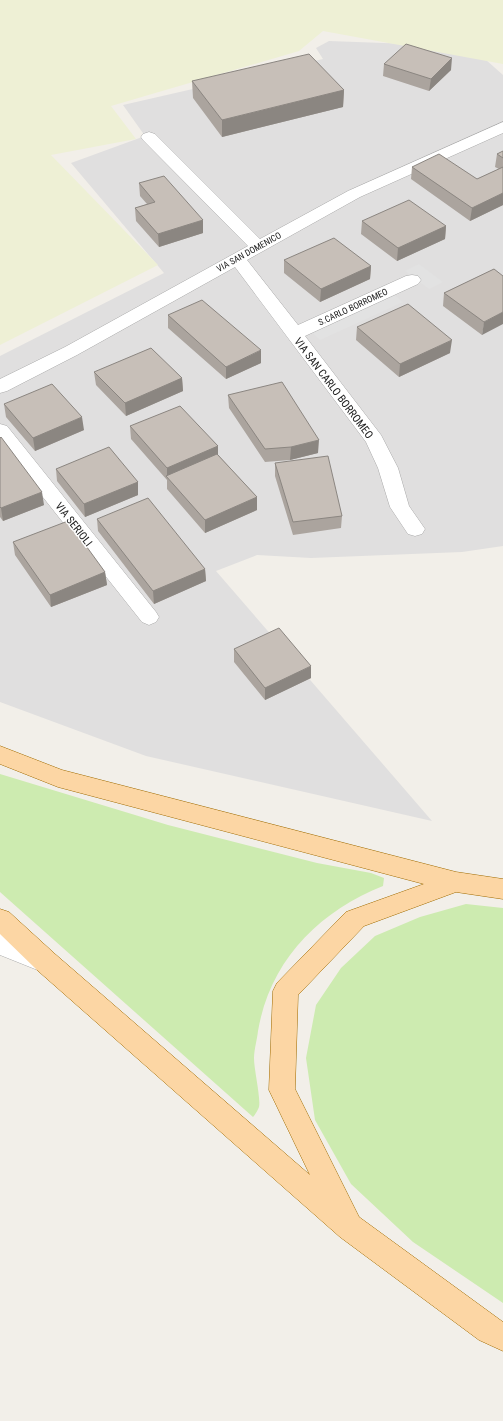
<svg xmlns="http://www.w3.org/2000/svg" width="503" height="1421" viewBox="0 0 503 1421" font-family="'Roboto Condensed',sans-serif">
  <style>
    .residential { fill: #e0dfdf }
    .farmland { fill: #eef0d5 }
    .grass { fill: #cdebb0 }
    .parking { fill: #e2e2e2 }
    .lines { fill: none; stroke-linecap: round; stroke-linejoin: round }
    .minor-casing { stroke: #a9a9a9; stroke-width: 1 }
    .primary-casing { stroke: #a06b00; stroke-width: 1 }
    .minor { fill: #fff; fill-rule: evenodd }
    .primary { fill: #fcd6a4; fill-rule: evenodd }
    .wall { fill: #aba49e }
    .shaded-wall { fill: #8b8681 }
    .building { fill: #c7bfb8; stroke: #8b8681 }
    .labels { text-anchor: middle; stroke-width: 3; stroke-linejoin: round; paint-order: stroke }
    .far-street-label { font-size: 9px; fill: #222; stroke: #fff }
    .street-label { font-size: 11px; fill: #222; stroke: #fff }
  </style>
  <rect width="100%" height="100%" fill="#f2efe9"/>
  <path class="residential" d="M329,41L411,44L485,59L503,75V546L462,552L311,558L257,555L216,571L432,821L146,756L0,702V356L164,273L71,163L145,136L123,105L323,59L316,48Z"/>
  <path class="farmland" d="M0,0H503V64L323,31L299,51L111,106L136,139L51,155L158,265L0,345Z"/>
  <path class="grass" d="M0,774L168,825L317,863L371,873L384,878L383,886C318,912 270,961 258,1031C257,1040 254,1050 254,1058C254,1070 261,1098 259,1107C258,1110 255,1115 253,1117L0,892Z
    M466,904L503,908V1303L413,1242L351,1184L315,1120L306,1058L316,1005L341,968L375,936L420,917Z"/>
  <path class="parking" d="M419,264L443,282L429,289L405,271Z
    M392,293L403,302L320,340L309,330Z"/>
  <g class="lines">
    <defs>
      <path id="minor" d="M503,122V133L360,197L247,260L298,325L406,276L412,275L418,276L421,280L418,284L305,336L381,435L398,468L409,506L425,529L422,534L415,536L408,534L390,507L378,468L366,442L235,267L77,355L7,391L0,393V379L65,347L248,246L143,140L141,137L143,134L149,132L155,134L260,239L348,191Z
        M0,424L7,426L156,612L159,617L156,622L149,625L142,622L0,443Z
        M0,933L54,954L57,962L54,970L45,973L0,955Z"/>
      <path id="primary" d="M0,746L62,770L456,872L503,879V899L456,892L364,926L298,995L295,1089L359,1217L503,1322V1351L479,1340L340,1237L37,970L0,934V909L9,912L55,954L310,1175L269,1090L273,991L277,983L346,912L424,884L58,787L0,764Z"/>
    </defs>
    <use href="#minor" class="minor-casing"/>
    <use href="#primary" class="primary-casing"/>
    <use href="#minor" class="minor"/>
    <use href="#primary" class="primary"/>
  </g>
  <path class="wall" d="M384,64L451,70L429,91L383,76Z
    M192,81L344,90L343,107L222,137L193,98Z
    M503,151V205L470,221L411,179L412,167L477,179L499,169L495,167L497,154Z
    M139,183L203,233L159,247L136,221L135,208L147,204L140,196Z
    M362,221L446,226L445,239L397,261L361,234Z
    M284,260L371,266L370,279L320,302L284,273Z
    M494,269L482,335L443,306L444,293Z
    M168,315L261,363L226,379L168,328Z
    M357,327L450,353L399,377L356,340Z
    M94,372L182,378L183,391L126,416L96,385Z
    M228,395L318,453L290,460L265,462L229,408Z
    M4,404L84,430L35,451L6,417Z
    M130,426L218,446V455L257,497V510L205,533L167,489V480L131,439Z
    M0,438L44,505L3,521L0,517Z
    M275,463L342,516L341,528L293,535L275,476Z
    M56,469L138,482V495L85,517L57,481Z
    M97,519L205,569L206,581L154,604L98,531Z
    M13,542L105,572L107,585L51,607L15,555Z
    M234,649L311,678L265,700L234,662Z"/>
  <path class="shaded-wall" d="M452,58L451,70L429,91L431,79Z
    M344,90L343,107L222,137V120Z
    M503,193V205L470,221L472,208Z
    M203,220V233L159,247L158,234Z
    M446,226L445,239L397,261L398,248Z
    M371,266L370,279L320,302L321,289Z
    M503,312V324L482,335L484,322Z
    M452,340L450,353L399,377L400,364Z
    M261,350V363L226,379V367Z
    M182,378L183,391L126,416L125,403Z
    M82,417L84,430L35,451L33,438Z
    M319,440L318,453L290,460L291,447Z
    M218,446V459L167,476V468Z
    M138,482V495L85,517L84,504Z
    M42,492L44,505L3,521L1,508Z
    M257,497V510L205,533V520Z
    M205,569L206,581L154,604L153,591Z
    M105,572L107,585L51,607L50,595Z
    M311,666V678L265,700V688Z"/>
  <path class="building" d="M406,44L452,58L431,79L384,64Z
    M309,54L344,90L222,120L192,81Z
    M503,151V158L497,154Z
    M439,154L477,179L503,167V193L472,208L412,167Z
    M164,176L203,220L158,234L135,208L155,202L139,183Z
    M409,200L446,226L398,248L362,221Z
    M334,238L371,266L321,289L284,260Z
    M494,269L503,276V312L484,322L444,293Z
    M202,300L261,350L226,367L168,315Z
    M408,304L452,340L400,364L357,327Z
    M151,348L182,378L125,403L94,372Z
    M282,382L319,440L291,447L265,449L228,395Z
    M52,384L82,417L33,438L4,404Z
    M180,406L218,446L167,468L130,426Z
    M1,437L42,492L1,508L0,507V438Z
    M109,447L138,482L84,504L56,469Z
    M217,454L257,497L205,520L166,476Z
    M328,456L342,516L293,522L275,463Z
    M148,498L205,569L153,591L97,519Z
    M68,521L105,572L50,595L13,542Z
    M279,628L311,666L265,688L234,649Z"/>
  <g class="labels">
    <g class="far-street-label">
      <text transform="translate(249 252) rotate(-29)" y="3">VIA SAN DOMENICO</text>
      <text transform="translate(353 307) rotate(-25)" y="3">S.CARLO BORROMEO</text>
    </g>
    <g class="street-label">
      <text transform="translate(334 388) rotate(53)" y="4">VIA SAN CARLO BORROMEO</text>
      <text transform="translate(74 524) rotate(52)" y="4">VIA SERIOLI</text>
    </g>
  </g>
</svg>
